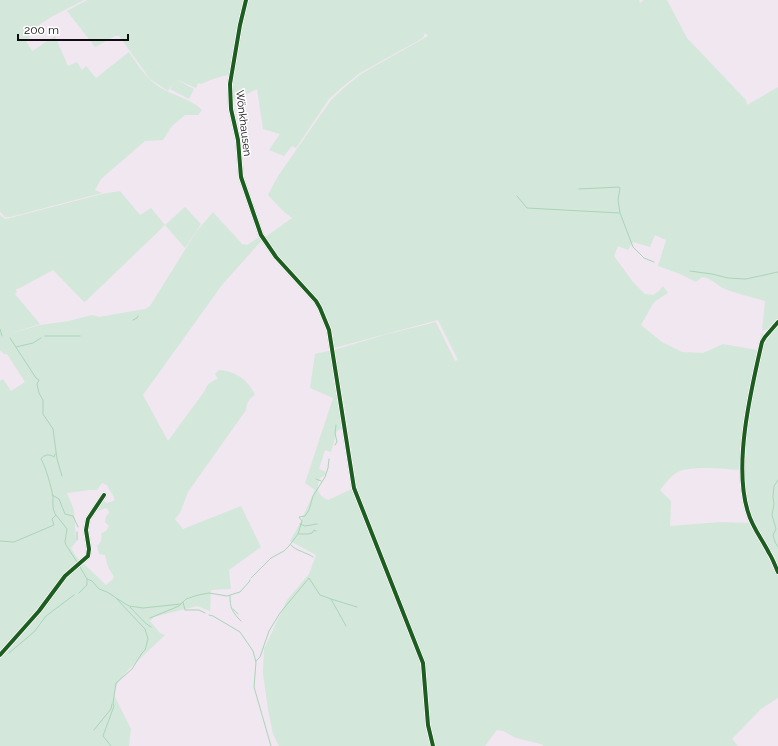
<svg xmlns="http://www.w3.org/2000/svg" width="778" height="746" viewBox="0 0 778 746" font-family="Raleway,sans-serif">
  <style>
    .green { fill: #d4e7db }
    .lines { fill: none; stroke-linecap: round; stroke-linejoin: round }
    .stream { stroke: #a9d5b8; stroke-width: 1 }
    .minor-casing { stroke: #aba4ab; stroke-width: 6 }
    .minor { stroke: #fdfbfd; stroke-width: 4 }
    .cycleway-casing { stroke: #fff; stroke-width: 6 }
    .cycleway { stroke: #1b5e20; stroke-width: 4 }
    .labels { text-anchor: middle; stroke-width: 3; stroke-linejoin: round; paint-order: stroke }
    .street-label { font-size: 11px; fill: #110c11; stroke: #fff }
  </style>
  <rect width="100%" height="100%" fill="#f0e7f0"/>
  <path class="green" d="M0,0H84L51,17L33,29V31L29,38L26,41L32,51L55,36L68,66L77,62L82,70L86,66L96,78L129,52C135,61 145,76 154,83C168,95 189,97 202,110L198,115H185L172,126L163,140L145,141L101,179L95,190L102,193L10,217H5L0,212Z
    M87,0H246L231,74L213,79L201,84L198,83L196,88L175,79L194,89L189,99L170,89L175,80L168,91L150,79L119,36H115L95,47L67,11Z
    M247,0H639L640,3L644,0H667L687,38L746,100L747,105L778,87V320L770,328L762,331L765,301C752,297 737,294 725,289C717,286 712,278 702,277L696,282L680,274L658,266L666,240L655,235L650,247L633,242L628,250L618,246L614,256L633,282L645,294L653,295L659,291L663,286L668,293L654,302L641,325L662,342L682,352L703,353L723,344L757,350L762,333L763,335L748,408L741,470C725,469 692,465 678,472C671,475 665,484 660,490L671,501L670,526L721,522L750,523L778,574V698L761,709L732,739L738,746H544L541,744L516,738L503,731L497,730L485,746H279L273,734L268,710L263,673L264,649L287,600L309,574L316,555L290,541L299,525L315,490L305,483L333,398L310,388L315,354L332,350L345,427L337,431L331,452L325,450L319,469L326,472L324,476L320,478C316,488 317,495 328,500L354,488L355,474L345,408L334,350L384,335L436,322L455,361L458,360L438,320L334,348L330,329L321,307L290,272L264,238L292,218L283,211L268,195L278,176L331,100L345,87L361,74L428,36L425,33L423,38L360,73L341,88L329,99L296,148L292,146L284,156L269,150L280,134L263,129L257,89L232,102L231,84Z
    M120,191L140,215L151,208L165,225L185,207L201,224L185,248L165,225L86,301L84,302L53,270L20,288L16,289L17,292L15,294L40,324L9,334L40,325L69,321L92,315L99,317L127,312L145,309L150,306L196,232L213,212L242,244L247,245L261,236L263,239L222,285L143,395L168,441L204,392C207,385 210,381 218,379L215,374L219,370C236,371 248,380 255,395C248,399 247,403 246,410L188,492L180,513L175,519L183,529L241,506L261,547L229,570L231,589L211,590L210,611L197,606L154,617L150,621L160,633L165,635L129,669L117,684L114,695L131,729L129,746H0V656L15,637L39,613L66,576L72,569L82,562L106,585L112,580L114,577L108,567L105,555L99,554L97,546C102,542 102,539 101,533L106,531L109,526L105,522L106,516L109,513L108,509L105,508L99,511L95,508L100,503L104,501L106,503L114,501C115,494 109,492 107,485L102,483L97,490H90L67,493L74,510L75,525L76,542L71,548L76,556L80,561C63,576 51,595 37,613C25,627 12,640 0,654V381L3,379L11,391L25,382L7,354H4L0,350V215L5,219L10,218L102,194Z
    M778,324V571L751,520L742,480L749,408L763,343Z"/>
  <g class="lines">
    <path class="stream" d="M579,189L619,187L620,188L618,200L620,213L633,247L644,258L654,262
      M517,196L527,208L619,213
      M690,271L712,274L728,278L746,279L778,272
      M133,320L137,318L138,316
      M0,329L2,336
      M45,336H80
      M10,338L36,378L39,380L37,384L39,393L43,400V414L53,429L57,459L62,476
      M16,347L33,343L41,338
      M335,445L337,442L335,433L336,425
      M316,479L321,481
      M778,480L774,486L773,497L774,504L772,515L776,529L773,535L775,542L778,547
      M52,495L59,499L65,514L73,516L78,527
      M56,515L67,529L65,542L66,545L77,562
      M300,524L305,526L317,524
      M299,534H308L312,533L314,530L316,531
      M77,540V532
      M0,541L14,542L54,525L52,519L56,515C52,510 53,502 53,496C51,487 46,467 41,459C44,454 50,454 54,457L55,454
      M291,545C296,551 306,552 313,557
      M80,567L87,579L92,581L99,589L107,592L115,597L145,629L148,639L145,650L142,653L132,669L116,683L113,703L114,706L103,736L111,746
      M251,578L271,558L284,551L289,546L298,534L302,521L299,517L305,516L309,510L313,496L325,477L328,468L329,459
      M79,593L87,585V579
      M230,596C230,608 232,612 241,621
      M116,598L129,606L143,608L181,604
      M331,599L357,607
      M183,602L185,610H199L205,613
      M130,607C135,612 145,624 151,627
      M233,609L238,614
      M209,615L213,616L240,632L253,651L256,662L254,687L271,746
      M150,618L179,606L186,599L198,595L209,593L227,596L240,592L249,582L250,580
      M9,653L34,632L46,616L74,595
      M256,661L260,657L269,631L280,613L309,578L320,595L331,599L346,626
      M94,730L111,709L112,704"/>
    <defs>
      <path id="minor" d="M246,0L240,25L230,84L231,109L238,140L241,177L261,235L276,257L316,301L320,308L329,330L354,488L423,663L428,725L433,746
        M778,322L765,337L762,342C751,390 733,465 748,512C752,527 762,539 769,553C773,559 775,566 778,572
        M0,655L39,611L65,576L88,556L89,549L86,530L88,519L104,495"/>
    </defs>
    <use href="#minor" class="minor-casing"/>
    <use href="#minor" class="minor"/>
    <defs>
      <path id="cycleway" d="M246,0L240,25L230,84L231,109L238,140L241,177L261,235L276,257L316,301L320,308L329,330L354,488L423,663L428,725L433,746
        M778,322L765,337L762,342C751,390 733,465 748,512C752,527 762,539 769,553C773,559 775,566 778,572
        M0,655L39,611L65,576L88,556L89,549L86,530L88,519L104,495"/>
    </defs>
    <use href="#cycleway" class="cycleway-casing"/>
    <use href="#cycleway" class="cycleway"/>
  </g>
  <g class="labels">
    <g class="street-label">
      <text transform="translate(244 123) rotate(83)" y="4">Wönkhausen</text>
    </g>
  </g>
  <path d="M18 34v6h110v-6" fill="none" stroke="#110c11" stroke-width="2"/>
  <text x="24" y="34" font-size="12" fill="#110c11" stroke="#ffffff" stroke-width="3" paint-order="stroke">200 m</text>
</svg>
